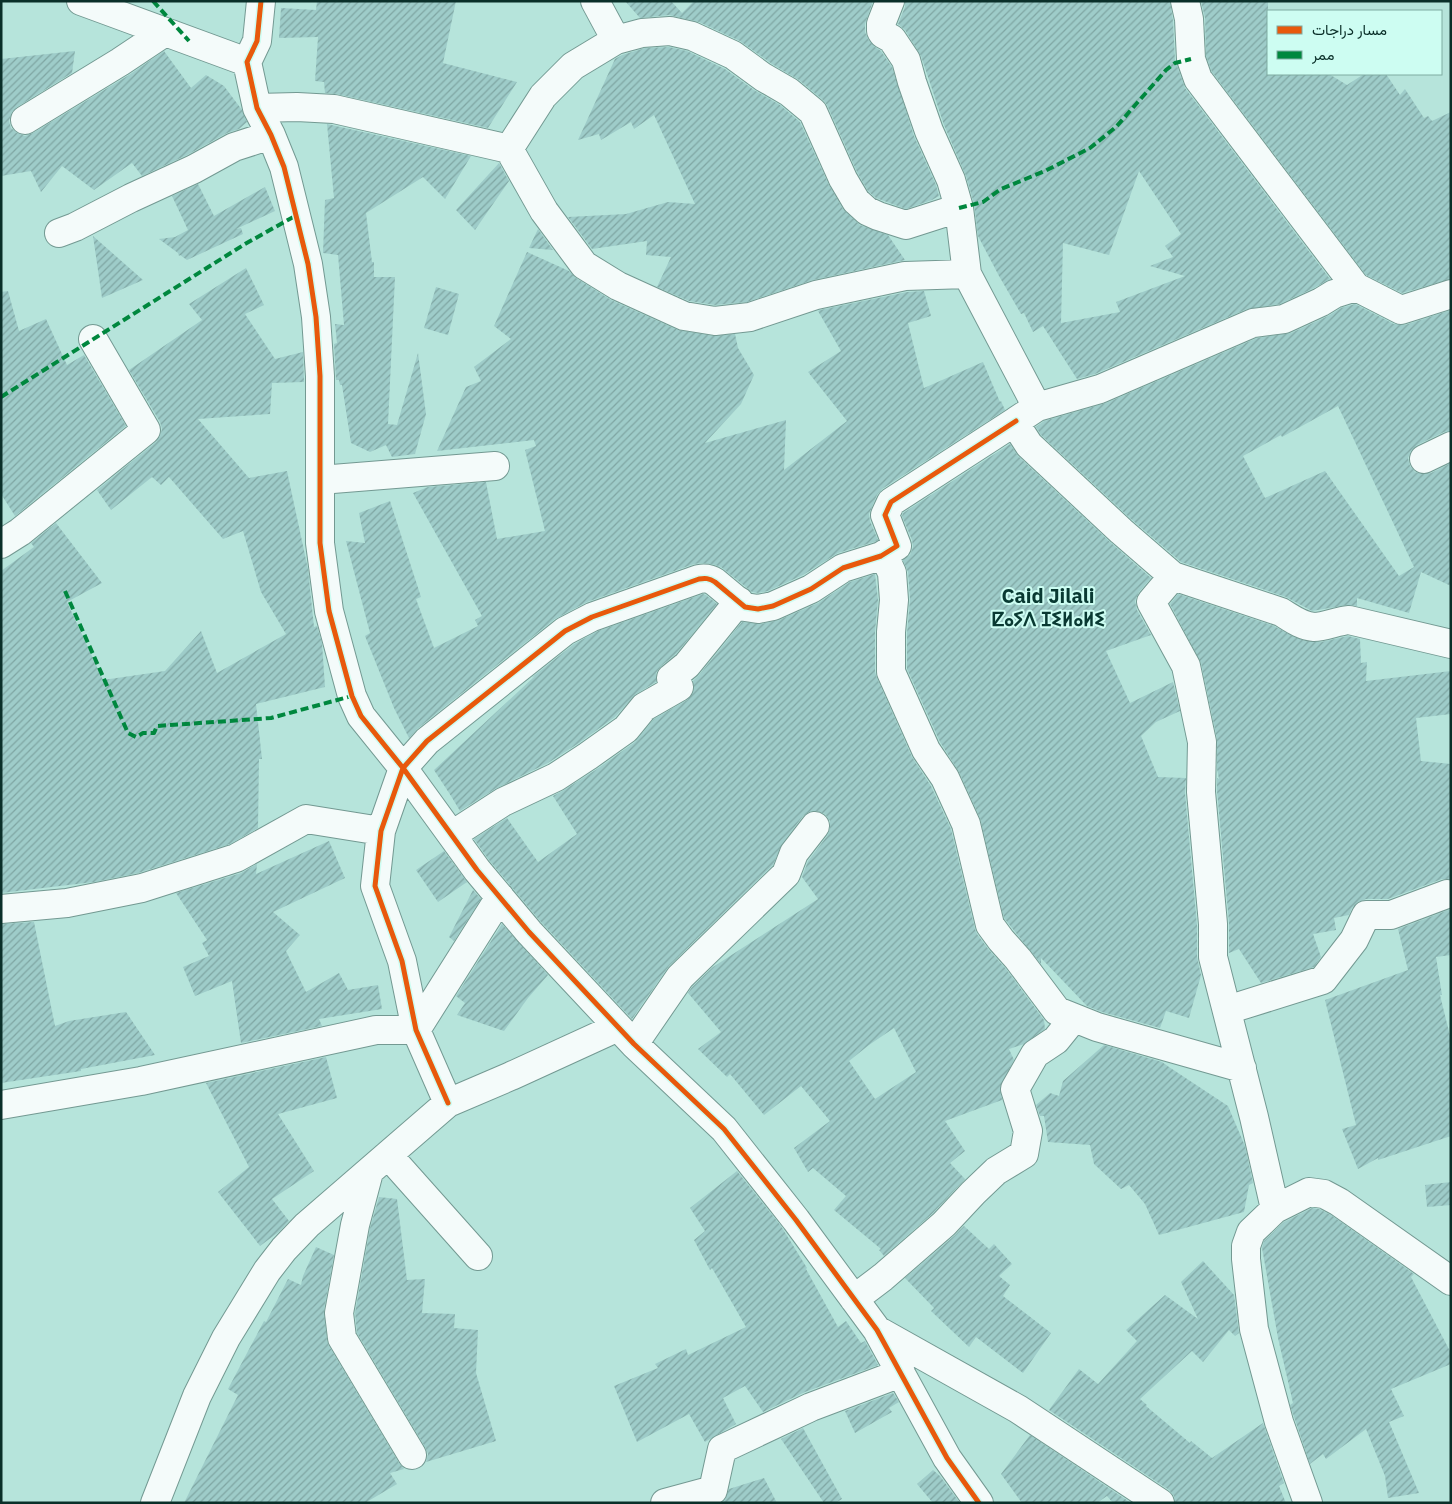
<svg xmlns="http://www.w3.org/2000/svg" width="1452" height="1504" viewBox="0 0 1452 1504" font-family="'IBM Plex Sans',Vazirmatn,'Noto Sans Tifinagh',sans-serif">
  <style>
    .building { fill: url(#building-hatch); fill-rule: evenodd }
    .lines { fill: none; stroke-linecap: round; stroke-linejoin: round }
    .minor-casing { stroke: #739992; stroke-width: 30 }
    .minor { stroke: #f4fbfa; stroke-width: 28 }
    .quiet { stroke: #00873e; stroke-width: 4; stroke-dasharray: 8 4; stroke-linecap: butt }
    .cycleway-casing { stroke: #cdfdf2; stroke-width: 8 }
    .cycleway { stroke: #e8590c; stroke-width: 5 }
    .labels { text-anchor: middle; stroke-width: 4; stroke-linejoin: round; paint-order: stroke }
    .quarter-label { font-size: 20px; font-weight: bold; fill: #093932; stroke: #cdfdf2 }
  </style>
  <defs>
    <pattern id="building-hatch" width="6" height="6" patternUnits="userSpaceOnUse" patternTransform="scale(1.25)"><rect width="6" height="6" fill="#9eccc9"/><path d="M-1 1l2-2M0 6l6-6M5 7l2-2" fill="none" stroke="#7fa6a3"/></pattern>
  </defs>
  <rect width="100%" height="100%" fill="#b6e4db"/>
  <path class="building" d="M317,1H456L443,63L517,82L488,128L337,94L325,93L324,82L315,81L318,37L279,38L281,8L316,10Z
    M625,1H671L682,13L694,1H873L865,24V32L868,39L875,47L881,51L892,67L914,136L936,185L939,196L932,200L906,209L876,198L868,191L857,172L827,105L823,100L799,80L772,64L740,41L699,22L669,15L640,18Z
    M905,1H1170L1173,21L1175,60L1185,88L1330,279L1314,288L1280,304L1247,309L1095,374L1077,379L1043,326L1033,332L1024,313L1021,314L999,276L978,236L974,204L966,176L944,125L921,56L905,30L898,24L905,7ZM1139,171L1181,234L1165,246L1173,257L1150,266L1185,276L1116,302L1120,312L1061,323L1063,243L1109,255Z
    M1201,1H1268V74H1329L1347,85L1364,74H1386L1400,95L1405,89L1424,118L1428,116L1432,121L1451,112V279L1402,293L1366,275L1212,72L1206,56L1205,18Z
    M669,47L687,51L725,69L754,90L780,105L800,122L829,185L843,209L860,225L888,235L905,260L813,280L747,302L715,305L689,301L657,287L671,257L646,255L647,241L592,249L568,217L626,214L668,202L695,204L654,115L634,129L631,122L601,140L599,134L578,140L615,59L622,55L645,48Z
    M75,51L72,73L17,107L12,112L9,121L11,128L17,133L25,136L33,133L129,75L164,51L191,88L206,75L224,86L242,110L247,122L239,129L227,133L187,155L142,176L132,163L94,190L62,166L41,192L31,171L1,176V59Z
    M327,124L471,156L445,199L423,177L366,213L372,262H374V277H395L388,424L397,425L418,353L426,414L415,454L392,457L386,445L370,452L351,443L342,385H340L339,380H336L334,344L337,343L335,324L344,325L338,255L323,253L325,200L334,198Z
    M499,163L509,181L475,230L456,210Z
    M198,184L214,216L265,187L275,211L236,229L241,228L243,234L187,260L180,255L179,256L178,253L159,239L175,237L188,230L172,196Z
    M538,229L553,250L529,248Z
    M93,236L143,280L102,298Z
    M527,252L569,271L576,278L611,300L678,330L713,336L735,334L738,348L754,375L741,404L705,443L786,420L784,470L847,421L808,372L841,351L818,311L820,310L907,292L924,291L931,316L908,323L924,388L983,362L1000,402L1001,401L1005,410L882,489L877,495L869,514L870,521L878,540L874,542L838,553L803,575L768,591L758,593L752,592L721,567L712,564L702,563L694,564L587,602L555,619L417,729L409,738L394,708L365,636L370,633L346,541L365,543L359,513L390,501L421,597L416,599L434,648L478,626L475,620L482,616L413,493L428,487L486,482L497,539L545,531L525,450L536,446L534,440L437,451L466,387L481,381L474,367L511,339L494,326Z
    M246,268L264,305L245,314L275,359L303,352L304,382L272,383L270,414L198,419L249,478L287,471L308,569L314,627L317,626L322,643L325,687L256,704L262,759H259L258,828L230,844L138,873L94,882L1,893V571L34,547L31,543L56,523L102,583L67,602L103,680L165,671L201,631L217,673L286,634L261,592L243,531L223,539L169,477L161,485L152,477L111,510L97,490L156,442L160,436L162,429L160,422L129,370L202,320L189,304Z
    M436,287L459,294L448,335L424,328Z
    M8,291L19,331L46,319L67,365L84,355L126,426L15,516L1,494V292Z
    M1355,304L1394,324L1405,325L1451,310V431L1444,432L1417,445L1411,451L1408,458L1410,466L1415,472L1422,474L1431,473L1451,463V586L1421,572L1409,613L1357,598V606L1347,605L1312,611L1286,597L1181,562L1131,519L1041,435L1036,427L1044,421L1106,403L1257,338L1291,333L1328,316L1341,308ZM1338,406L1414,567L1399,576L1325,471L1265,498L1243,456L1281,435L1282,437Z
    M1010,444L1018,456L1110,542L1151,578L1139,592L1135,601L1137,610L1151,635L1106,651L1130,703L1173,682L1180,711L1156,722L1141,736L1158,777L1186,778L1185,793L1197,925V957L1201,975L1189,1018L1166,1011L1160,1028L1102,1012L1087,1006L1041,958V964L1004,918L980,818L959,772L940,742L907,669V633L910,599L908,572L903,560L910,555L913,547L912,540L902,516L903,513Z
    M875,574L878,600L875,632V672L877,678L912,757L931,786L951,829L975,929L977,934L989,950L1006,969L1044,1020L1045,1029L1024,1044L1009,1049L1014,1060L1000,1087L1002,1100L945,1121L965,1151L950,1163L965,1179L933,1213L884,1256L879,1250L881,1249L834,1210L846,1196L813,1168L808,1172L794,1148L830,1121L801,1086L764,1115L730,1074L727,1077L698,1049L721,1032L688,993L692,987L713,967L818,899L802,877L808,861L827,836L830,829V821L825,814L817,811L809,812L803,816L782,844L773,865L669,966L632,1019L541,922L489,860L474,839L507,818L538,862L577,834L553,796L564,790L597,769L635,742L654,719L687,700L693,693L694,685L693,681L699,675L742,622L761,624L779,620L818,603L850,582ZM894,1028L916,1072L875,1099L849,1061L869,1045Z
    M703,594L706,595L717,604L676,654L661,666L656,673V682L636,694L615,717L579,743L548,763L495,789L460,811L451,796L434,770L535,676L531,678L574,644L598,631Z
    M1178,594L1274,626L1294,637L1305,641L1321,642L1348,636L1360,639L1361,663L1367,662L1366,681L1451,671V714L1416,718L1421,761L1451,764V879H1442L1388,899H1366L1358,902L1352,908L1349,915L1334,918L1336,930L1313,934L1321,957L1314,967L1261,983L1239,949L1229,953V923L1217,791V778L1219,779L1217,769V739L1201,663L1170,604Z
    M329,841L345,878L273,912L300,935L286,951L306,992L339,973L348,990L378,985L382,1009L319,1019L322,1026L241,1043L232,981L195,996L183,967L209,956L202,943L207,940L176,893L241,873L257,864L256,874Z
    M444,851L467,882L438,902L416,870Z
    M473,890L481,899L454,941L449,937Z
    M1451,909V955L1436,957L1442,995H1440L1451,1040V1136L1378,1160V1158L1358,1169L1342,1129L1356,1125L1325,1000L1408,970L1398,929Z
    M34,922L55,1026L69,1021L126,1012L155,1055L81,1069V1071L1,1083V924Z
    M502,924L548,975L528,998L504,1031L457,1015L465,1003L456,996Z
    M1104,1045L1162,1062L1169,1067L1228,1106L1245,1146L1253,1183L1249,1185L1244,1212L1159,1235L1145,1204L1129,1185L1121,1189L1094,1164L1090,1145L1048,1142L1044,1116H1040L1036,1105L1050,1093L1059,1096L1063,1081Z
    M326,1057L337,1098L278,1114L314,1171L272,1199L289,1221L280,1231L260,1246L218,1192L249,1167L206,1083Z
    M737,1171L781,1226L807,1268L806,1269L838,1327L846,1321L861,1343L865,1341L878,1365L805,1392L763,1412L745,1386L723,1398L736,1424L705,1442L689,1414L637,1442L614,1386L658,1368L655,1364L686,1349L688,1355L746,1327L712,1268L710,1270L694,1240L705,1231L690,1208Z
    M1451,1182V1205L1427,1207L1425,1185Z
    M379,1197L397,1199L407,1280L425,1279L422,1313L455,1314L454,1328L478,1330L476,1373L496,1441L426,1462L428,1454L425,1447L357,1333L355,1313L370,1228Z
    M1312,1208L1319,1209L1331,1215L1414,1274L1411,1277L1451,1353V1364L1391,1389L1404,1416L1389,1422L1419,1493L1388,1498L1385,1476L1366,1429L1326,1459L1323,1454L1310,1464L1290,1405L1293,1403L1278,1338L1262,1248L1264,1241L1284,1222Z
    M964,1226L989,1249L994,1244L1012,1264L999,1276L1010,1285L1003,1296L1051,1333L1023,1373L976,1337L969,1347L931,1311L934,1308L905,1278L954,1236Z
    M316,1247L334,1255L324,1310L327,1340L329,1346L399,1463L404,1469L390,1473L397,1484L365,1503H184L238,1395L228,1389L264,1321L266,1322L288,1279L301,1285L303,1276Z
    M1203,1261L1234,1295L1239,1333L1235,1336L1229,1330L1203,1362L1192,1351L1140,1399L1147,1405L1146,1406L1190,1443L1191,1441L1212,1458L1263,1423L1284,1483L1279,1486L1286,1503H1175L1174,1496L1169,1490L1049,1410L1079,1369L1098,1384L1137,1341L1126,1330L1165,1295L1198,1319L1181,1282Z
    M893,1393L899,1402L889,1408L892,1412L855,1433L845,1411Z
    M803,1428L842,1499L835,1503H824L781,1439Z
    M1030,1435L1131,1503H1113L1107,1496L1097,1503H1022L1001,1474Z
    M933,1470L940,1476L960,1503H933L917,1484Z
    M764,1478L777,1503H721L725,1500L729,1489Z"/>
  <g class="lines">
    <defs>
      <path id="minor" d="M81,1L247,62
        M261,1L257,41L247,62L257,108L271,135L284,167L308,264L316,317L320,376V543L329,611L352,696L361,716L403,768L477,870L529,932L634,1044L724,1129L796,1220L877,1330L947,1458L979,1503
        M595,1L616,40L642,33L670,31L692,36L733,55L763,77L789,92L813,112L843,179L856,201L867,211L878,216L906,225L959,208
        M890,1L881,24V31L883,34L892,39L906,60L912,82L929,131L951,180L959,208L967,274L1037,407L1016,421L1018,428L1029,445L1121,531L1173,576L1281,612C1291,618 1301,626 1314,627C1325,627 1337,621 1349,620L1451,644
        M1185,1L1189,19L1191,59L1198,79L1356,287
        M257,108L297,107L334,109L509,149L543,96L573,66L616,40
        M25,120L120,62L165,32
        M509,149L544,211L584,265L618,286L684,316L715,321L750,317L816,295L905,276L967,274
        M59,233L75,227L131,198L194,169L234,147L271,135
        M1037,407L1100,389L1253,323L1284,319L1321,302L1334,294L1356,287L1401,310L1451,294
        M1424,459L1451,446
        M320,480L495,466
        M1,544L20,532L146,430L93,339
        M881,556L888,564L892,573L894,600L891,632V672L926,750L945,778L966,824L990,925L1001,940L1018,959L1057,1011L1097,1027L1242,1068
        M1173,576L1151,602L1186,666L1202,742L1201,792L1213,924V957L1254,1117L1275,1209
        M452,835L503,802L556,777L588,756L626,729L644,707L679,687L671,678L687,665L739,601
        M1,909L67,903L142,888L236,858L306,819L381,831
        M1227,1010L1323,980L1354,940L1366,915H1391L1447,894
        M634,1044L680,977L786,874L794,853L815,826
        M448,1103L416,1030L402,961L375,886L381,831L403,768L427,741L565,631L592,617L699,579C705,578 709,578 715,582L745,607L758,609L773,606L811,589L843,568L881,556L897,546L885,515L891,502L1016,421
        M1,1105L141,1081L376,1030H416L500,897
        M388,1155L478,1256
        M369,1172L355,1225L339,1313L342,1338L412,1455
        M854,1299L883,1277L944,1224L973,1193L996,1171L1024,1154L1028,1131L1015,1089L1035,1054L1056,1040L1073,1019
        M877,1330L1018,1409L1160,1503
        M155,1503L197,1396L226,1338L267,1271L284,1249L307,1225L448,1103L511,1076L618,1027
        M665,1503L713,1490L722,1449L811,1407L901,1373
        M1308,1503L1279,1422L1254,1329L1246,1259V1246L1251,1232L1275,1209L1309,1192L1324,1194L1339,1202L1451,1281"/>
    </defs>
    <use href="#minor" class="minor-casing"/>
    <use href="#minor" class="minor"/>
    <path class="quiet" d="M153,1L189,41
      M959,208L983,202L1001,189L1045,171L1090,148L1116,127L1166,70L1175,63L1191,59
      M1,397L245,244L295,216
      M65,591L128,733L136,737L143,733H154L157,726L271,718L352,696"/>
    <defs>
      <path id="cycleway" d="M261,1L257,41L247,62L257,108L271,135L284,167L308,264L316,317L320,376V543L329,611L352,696L361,716L403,768L477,870L529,932L634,1044L724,1129L796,1220L877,1330L947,1458L979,1503
        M448,1103L416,1030L402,961L375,886L381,831L403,768L427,741L565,631L592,617L699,579C705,578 709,578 715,582L745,607L758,609L773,606L811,589L843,568L881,556L897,546L885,515L891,502L1016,421"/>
    </defs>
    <use href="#cycleway" class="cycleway-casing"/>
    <use href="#cycleway" class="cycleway"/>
  </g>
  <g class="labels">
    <g class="quarter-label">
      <text x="1048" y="603">Caid Jilali<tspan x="1048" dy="23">ⵇⴰⵢⴷ ⵊⵉⵍⴰⵍⵉ</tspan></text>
    </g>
  </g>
  <rect width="1452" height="1504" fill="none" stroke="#0a2f29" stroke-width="5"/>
  <rect x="1267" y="10" width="175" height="65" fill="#cdfdf2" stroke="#7faba2"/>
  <rect x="1277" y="26" width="25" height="8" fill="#e8590c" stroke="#7faba2"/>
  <text x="1312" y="35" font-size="15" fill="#0a2f29">مسار دراجات</text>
  <rect x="1277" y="51" width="25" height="8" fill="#00873e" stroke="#7faba2"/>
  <text x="1312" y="60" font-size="15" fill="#0a2f29">ممر</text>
</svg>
